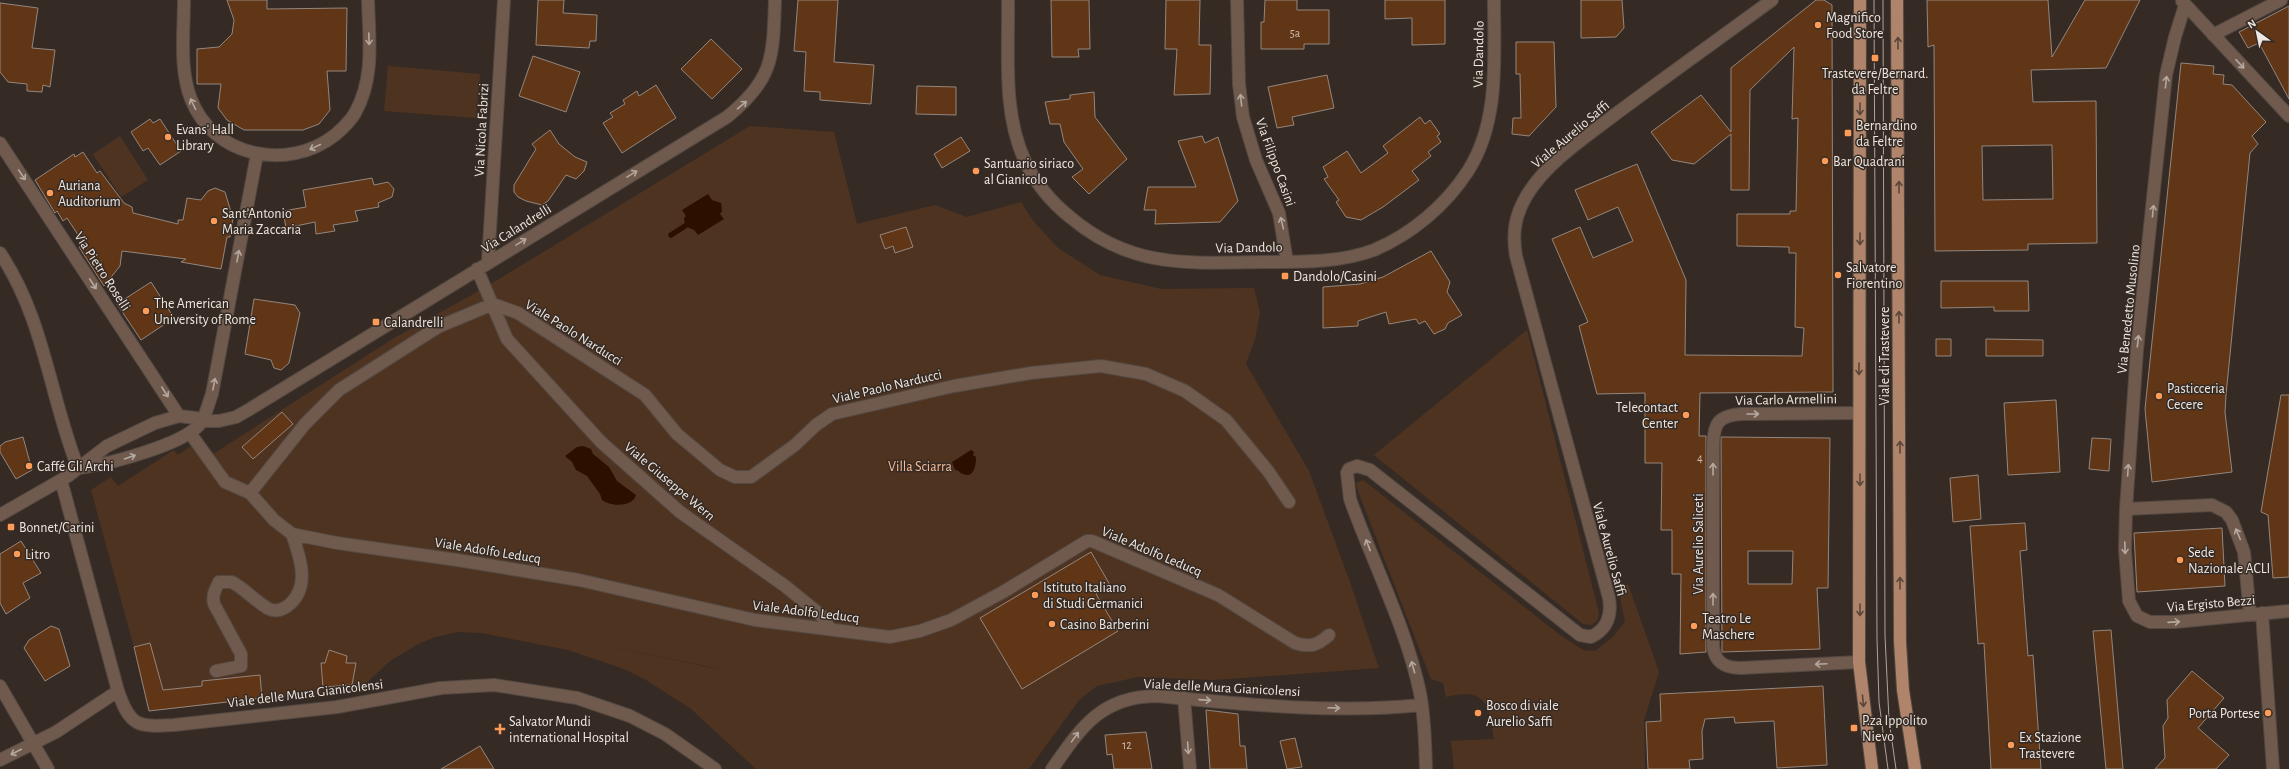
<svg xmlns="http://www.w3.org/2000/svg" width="2289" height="769" viewBox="0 0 2289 769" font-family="'Alegreya Sans',sans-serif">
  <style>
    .green { fill: #4f3321; fill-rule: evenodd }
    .water { fill: #2d0f00 }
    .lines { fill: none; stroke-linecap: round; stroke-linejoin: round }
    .stream { stroke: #2d0f00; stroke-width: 5.5 }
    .building { fill: #613617; stroke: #93867e; fill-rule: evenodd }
    .minor-casing { stroke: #534942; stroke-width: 14 }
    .major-casing { stroke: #534942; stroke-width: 14 }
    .minor { stroke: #6f5a4d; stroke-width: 12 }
    .major { stroke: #af846a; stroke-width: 12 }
    .tram { stroke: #aca49e; stroke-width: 1 }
    .oneway { stroke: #b5a89f }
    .oneway2 { stroke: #5a4639 }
    .poi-dot { fill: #fe9c57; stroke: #362b24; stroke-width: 1.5 }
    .labels { text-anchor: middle; stroke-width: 3; stroke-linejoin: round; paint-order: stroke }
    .number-label { font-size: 12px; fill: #cbbbaf }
    .poi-label { font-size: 14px; fill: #eee7e2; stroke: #362b24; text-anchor: start }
    .street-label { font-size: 14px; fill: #eee7e2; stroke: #362b24 }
    .park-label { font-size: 14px; fill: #f7bc97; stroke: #362b24 }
  </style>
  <rect width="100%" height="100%" fill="#362b24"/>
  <path class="green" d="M388,66L480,74L476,118L384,111Z
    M750,126L834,132L857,224L935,205L967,217L1021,202L1034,222L1058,248L1100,275L1161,289L1254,288L1260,312L1255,339L1246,364L1309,471L1347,574L1379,668L1213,680L1138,677L1097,686L1080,699L1029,769H756L690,708L646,680L624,669L568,650L482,633L458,632L435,637L418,644L390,661L360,689L149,711L134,647L91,490L111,477L118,486L174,450L178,455L191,446L202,461L394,338L486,287ZM574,639L706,666L727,671Z
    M120,136L148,180L121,197L93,154Z
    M1527,330L1599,613L1597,621L1591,625L1583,624L1374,455Z
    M1363,480L1560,635L1583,650L1595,651L1612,638L1625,622L1618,587L1628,584L1659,672L1644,720L1645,769H1454L1451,741L1494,739C1489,705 1486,686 1446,697L1443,683L1431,679L1358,491L1356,483Z"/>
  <path class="water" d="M708,194L712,200L721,203L722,211L720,214L724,219L698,235L694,230L685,226L684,218L686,216L682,210Z
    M583,446L591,449L593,454L609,467L617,481L636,495C633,507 611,507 602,500L600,494L587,476L576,470L572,462L565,456L577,447Z
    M971,450L974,452L973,455L976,457C976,463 975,479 963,474C959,473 960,470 955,470L952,462Z"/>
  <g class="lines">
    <path class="stream" d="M671,235L685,226"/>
  </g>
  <path class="building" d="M227,0H267V9L347,8L346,71H327L330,110L319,124L303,130H244L227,120L218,108L221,84H197V49L219,47L232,34L234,20Z
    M538,0H564L563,13L597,15L596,41H590L589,48L536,45Z
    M798,0H838L834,62L874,65L871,104L820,100V92L804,91L806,52L794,51Z
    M1051,0H1089L1090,49H1078L1079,57H1052Z
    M1166,0H1200L1199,45H1211L1210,94L1174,95L1177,49H1165Z
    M1265,0H1297V10H1329V44H1304V49H1261V22H1264Z
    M1385,0H1445V44L1412,45V18L1385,19Z
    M1581,0H1622L1624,28L1616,37L1581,38Z
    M1816,0H1824L1832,5L1833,392L1700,393L1699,436H1706V652L1680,654L1681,574H1672V530H1661L1662,463H1645V393L1597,394L1579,326L1588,322L1552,239L1580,227L1593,258L1633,241L1618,207L1588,220L1575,190L1637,164L1686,280L1685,355L1802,356L1804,328L1795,327L1796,253H1789V247L1737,246V214H1790V211H1796L1798,118L1792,119L1794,47L1750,90L1749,190H1731V134L1694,164L1672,160L1651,132L1701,95L1731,132V68Z
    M1927,0H2048L2052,57L2085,0H2140L2106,68L2031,70L2033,102L2096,101L2097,243L2028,244V250L1935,251L1934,45L1928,47ZM2052,145L2053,199L1983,200L1982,146Z
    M0,3L38,8L32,48L55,50L50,87L43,85L42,92L27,91V84L8,82L0,72Z
    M2289,6V99L2259,43L2248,48L2239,32Z
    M711,39L742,69L712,99L681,69Z
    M1516,42H1554L1556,107L1529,136L1512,134L1513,118H1521L1520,74H1516Z
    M533,56L580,72L566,112L519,96Z
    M2181,63L2214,66L2213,74L2224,75L2223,84L2232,85L2266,122L2252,136L2258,144L2250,153L2226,395L2225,412L2232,472L2152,482L2145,409Z
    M1327,75L1334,108L1292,117L1294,125L1277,128L1268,87Z
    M656,85L676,118L622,153L603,123L613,117L610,113L625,104L623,100L637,91L639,96Z
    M917,86L956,87V115L916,114Z
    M1094,92L1095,117L1127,159L1089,194L1072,177L1083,169L1064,142L1060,124H1050L1045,102L1070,99V95Z
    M1420,117L1425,124L1430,120L1440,134L1437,136L1441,142L1428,152L1431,156L1412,171L1419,180L1383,207L1361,220L1346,217L1336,202L1339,200L1324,179L1328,177L1323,167L1347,151L1361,173L1388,153L1383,146Z
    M150,119L153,123L160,119L181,151L160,165L148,148L143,151L131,132Z
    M550,130L559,144L575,157L587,162L584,171L576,179L566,175L548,201L542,205L526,201L518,197L514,192V185L536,149L532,144Z
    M1202,136L1205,143L1218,137L1238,201L1220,222L1155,224L1156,210H1144L1148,187H1196L1178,141Z
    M961,137L970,151L942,168L934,154Z
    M83,152L97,173L100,171L124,203L132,207L133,213L178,224V220H183L187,198L201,200L208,191L215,188L225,192L231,212H234L230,237H227L221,269L181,262L186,259L122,251L120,266L104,286L79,247L84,244L67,218L63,221L57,211L55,213L35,180L74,154L75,157Z
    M372,178L374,185L388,182L394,189L392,197L378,203L379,207L355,211L358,221L333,225L335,231L316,234L315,222L286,228L283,211L306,207L303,190Z
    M906,227L913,247L895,253L893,246L885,249L880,235Z
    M1431,251L1450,282L1447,292L1462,315L1448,323L1445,329L1434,334L1425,321L1419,324L1416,319L1389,324L1386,312L1358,321V326L1323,328V287L1360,284L1383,277Z
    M1941,281H2028L2029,311H1994V307L1941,308Z
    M151,282L174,318L141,340L117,304Z
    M254,299L295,305L300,313L289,363L281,370L274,368L271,360L245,354Z
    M1936,339H1951V356H1936Z
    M1986,339L2043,340V356H1986Z
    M2281,395H2289V577L2273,578L2268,515L2261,512Z
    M2056,400L2060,472L2008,475L2004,403Z
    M282,412L293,424L253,459L242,447Z
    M23,437L32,470L16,479L0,452V446L5,442Z
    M1721,437L1830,438L1828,588H1817L1820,649L1722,652ZM1748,551H1793L1792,584H1748Z
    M2092,438L2111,439L2109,471L2089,469Z
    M1978,475L1981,519L1953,522L1950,478Z
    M2025,523L2027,550L2020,551L2028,656L2033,655L2041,769H1991L1984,643L1978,644L1970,526Z
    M2222,528L2225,586L2137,592L2134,533Z
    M21,541L41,573L23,583L30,598L6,614L0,603V554Z
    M1091,552L1110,585L1096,594L1118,631L1022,689L980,618Z
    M51,626L59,629L70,666L45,681L24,648L29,640Z
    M2111,630L2123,769H2106L2093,631Z
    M150,643L163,690L202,686V681L260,675L262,698L149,711L134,647Z
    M329,650L347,656L346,663H356L352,685L323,687L321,663H325Z
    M2192,671L2224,698L2198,728L2229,755L2216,769H2155L2165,758L2163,726L2168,718L2167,700Z
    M1823,686L1827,765L1777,768L1774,721L1735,723L1734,717L1705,719L1702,731L1703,759L1689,760L1690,769H1648L1646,722L1661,721L1660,694Z
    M1206,710L1238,714L1240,746H1245L1247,769H1210Z
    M1146,732L1152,769H1114L1112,754L1107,755L1105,735Z
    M1295,738L1302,767L1287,769L1280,741Z
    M480,746L494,769H441Z"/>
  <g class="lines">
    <defs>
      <path id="minor" d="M184,0C184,32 179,69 191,99C213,157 288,172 335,135C343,128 350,122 355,113C375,78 369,38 368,0
        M1008,0C1009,52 1002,112 1025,161C1035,182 1051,202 1070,217C1131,269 1189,263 1264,262C1299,262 1340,263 1374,250C1412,234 1446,205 1468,171C1500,121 1494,57 1494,0
        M1237,0L1239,84L1243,117L1256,160L1279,213L1287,262
        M2182,1L2289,116
        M2185,5L2175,37L2166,75L2137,350L2126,509L2125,550L2129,601L2137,616L2150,622H2175L2289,611
        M2213,35L2281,0
        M0,143L179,416
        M0,253C44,318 50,397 78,468
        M488,262L504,0
        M477,269L507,339L601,442L680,512L785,586L822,616L830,629
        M1859,413L1741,414C1718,416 1714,423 1713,445V646C1715,663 1725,668 1741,668L1859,662
        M190,433L225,482L250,493L274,520L292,534L337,543L457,560L579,580L755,620L890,637L920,631L951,620L1003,592L1087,541H1092L1218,595L1295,643C1310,648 1318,645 1329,635
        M79,468C106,465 182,445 199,425C206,417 208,404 212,394L257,154
        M61,480L118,691C130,727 138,727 174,725L337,707L441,688L494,685L577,698L630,716L665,734L715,769
        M250,493L305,424L339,390L438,327L493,304L518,313L645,395L677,434L720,470L735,477H751L795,445L816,425L832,414L954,386L1031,373L1101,366L1146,374L1185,391L1226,420L1268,471L1289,502
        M2126,509L2212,505L2226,512L2232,520L2244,552L2250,614
        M0,515L68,476L107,446L155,423L179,416L196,418L202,421H219L236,417L250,409L727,117C774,79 773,57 775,0
        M2262,613L2273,769
        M216,671L241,666V654L214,604C212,595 215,590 219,582H232C245,589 256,602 269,609C275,612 281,610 286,607C312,589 300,557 292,534
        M0,686L48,769
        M1184,698L1190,769
        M0,760L56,732L118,691
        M1052,769C1081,728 1100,697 1156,696C1243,704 1334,714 1421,705
        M1426,769C1425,744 1425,718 1420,693C1407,629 1372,561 1350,499L1347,473L1349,469L1357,466L1370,470L1580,635L1591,637C1607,629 1612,616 1609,598L1516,256C1512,233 1515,215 1527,195C1548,161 1586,137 1617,113C1668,75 1720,38 1772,0"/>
      <path id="major" d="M1860,0L1859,662L1872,769
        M1897,0L1900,642L1903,690L1915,769"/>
    </defs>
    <use href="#minor" class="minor-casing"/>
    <use href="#major" class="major-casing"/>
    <use href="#minor" class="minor"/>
    <use href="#major" class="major"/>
    <path class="tram" d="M1874,0L1877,639L1879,702L1888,769
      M1883,0L1885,636L1889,720L1896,769"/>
  </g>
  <defs><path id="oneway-shaft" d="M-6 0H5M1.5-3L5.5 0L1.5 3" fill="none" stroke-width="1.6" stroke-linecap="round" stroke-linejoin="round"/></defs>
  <g class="oneway">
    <use href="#oneway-shaft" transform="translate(369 39) rotate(88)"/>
    <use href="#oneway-shaft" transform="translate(2240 64) rotate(47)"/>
    <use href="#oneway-shaft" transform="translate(2166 82) rotate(-84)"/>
    <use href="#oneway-shaft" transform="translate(1241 100) rotate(-96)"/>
    <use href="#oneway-shaft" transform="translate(193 104) rotate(-116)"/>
    <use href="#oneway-shaft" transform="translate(742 105) rotate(-40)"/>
    <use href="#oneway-shaft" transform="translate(315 147) rotate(155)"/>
    <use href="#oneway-shaft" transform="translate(632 174) rotate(-31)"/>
    <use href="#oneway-shaft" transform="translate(22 175) rotate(56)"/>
    <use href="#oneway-shaft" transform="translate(2153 211) rotate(-84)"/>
    <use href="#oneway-shaft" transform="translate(1282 223) rotate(-104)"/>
    <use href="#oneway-shaft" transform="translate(521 242) rotate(-31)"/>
    <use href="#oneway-shaft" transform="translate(238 256) rotate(-79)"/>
    <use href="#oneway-shaft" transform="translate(93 284) rotate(57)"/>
    <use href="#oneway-shaft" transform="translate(2138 341) rotate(-83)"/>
    <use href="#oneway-shaft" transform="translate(214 384) rotate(-79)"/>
    <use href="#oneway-shaft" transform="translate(165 392) rotate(57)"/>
    <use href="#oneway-shaft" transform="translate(1753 414)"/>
    <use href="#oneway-shaft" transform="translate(130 457) rotate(-19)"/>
    <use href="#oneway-shaft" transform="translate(1713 469) rotate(-90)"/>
    <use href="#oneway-shaft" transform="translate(2128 470) rotate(-86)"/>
    <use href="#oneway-shaft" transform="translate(2238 534) rotate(-113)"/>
    <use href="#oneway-shaft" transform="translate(1368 545) rotate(-111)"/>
    <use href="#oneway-shaft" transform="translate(2125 548) rotate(88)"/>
    <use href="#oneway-shaft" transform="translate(1713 599) rotate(-90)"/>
    <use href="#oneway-shaft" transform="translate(2174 622) rotate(-4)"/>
    <use href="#oneway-shaft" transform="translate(1821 664) rotate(177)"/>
    <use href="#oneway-shaft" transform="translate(1413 667) rotate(-106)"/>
    <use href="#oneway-shaft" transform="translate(1205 700) rotate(4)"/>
    <use href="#oneway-shaft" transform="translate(1334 708) rotate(2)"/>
    <use href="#oneway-shaft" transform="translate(1075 737) rotate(-54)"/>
    <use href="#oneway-shaft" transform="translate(1188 748) rotate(86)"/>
    <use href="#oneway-shaft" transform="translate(16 752) rotate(153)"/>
  </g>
  <g class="oneway2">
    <use href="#oneway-shaft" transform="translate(1898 43) rotate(-90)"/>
    <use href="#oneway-shaft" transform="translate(1860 109) rotate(90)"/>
    <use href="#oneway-shaft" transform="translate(1899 187) rotate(-90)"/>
    <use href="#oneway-shaft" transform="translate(1860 239) rotate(90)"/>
    <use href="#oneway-shaft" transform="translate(1899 317) rotate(-90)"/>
    <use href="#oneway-shaft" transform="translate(1859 369) rotate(90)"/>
    <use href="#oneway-shaft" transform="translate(1900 447) rotate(-90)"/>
    <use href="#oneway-shaft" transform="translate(1860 480) rotate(90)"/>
    <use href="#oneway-shaft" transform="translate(1900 583) rotate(-90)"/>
    <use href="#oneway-shaft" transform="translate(1860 610) rotate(90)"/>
    <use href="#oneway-shaft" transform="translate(1863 701) rotate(85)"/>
  </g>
  <g class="poi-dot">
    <circle cx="1818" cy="25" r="4"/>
    <rect x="1871" y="54" width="8" height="8" rx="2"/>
    <rect x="1844" y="129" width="8" height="8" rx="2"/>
    <circle cx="168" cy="137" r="4"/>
    <circle cx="1825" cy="161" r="4"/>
    <circle cx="976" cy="171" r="4"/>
    <circle cx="50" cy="193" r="4"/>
    <circle cx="214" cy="221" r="4"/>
    <circle cx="1838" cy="275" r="4"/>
    <rect x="1281" y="272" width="8" height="8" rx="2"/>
    <circle cx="146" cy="311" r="4"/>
    <rect x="372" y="318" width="8" height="8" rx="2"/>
    <circle cx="2159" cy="396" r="4"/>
    <circle cx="1686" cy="415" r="4"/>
    <circle cx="29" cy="466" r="4"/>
    <rect x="7" y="523" width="8" height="8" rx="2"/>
    <circle cx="17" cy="554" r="4"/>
    <circle cx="2180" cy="560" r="4"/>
    <circle cx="1035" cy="595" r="4"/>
    <circle cx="1052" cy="624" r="4"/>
    <circle cx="1694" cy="626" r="4"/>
    <circle cx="1478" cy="713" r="4"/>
    <circle cx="2268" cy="713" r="4"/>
    <rect x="1850" y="724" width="8" height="8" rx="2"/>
    <path d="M498 723h4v4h4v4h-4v4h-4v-4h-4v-4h4z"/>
    <circle cx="2011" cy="745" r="4"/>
  </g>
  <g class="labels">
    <g class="number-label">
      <text x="1295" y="37">5a</text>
      <text x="1700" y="462">4</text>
      <text x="1127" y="749">12</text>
    </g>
    <g class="poi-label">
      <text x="1826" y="22">Magnifico<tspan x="1826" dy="16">Food Store</tspan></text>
      <text x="1875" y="78" text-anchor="middle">Trastevere/Bernard.<tspan x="1875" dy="16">da Feltre</tspan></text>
      <text x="1856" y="130">Bernardino<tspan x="1856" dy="16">da Feltre</tspan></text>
      <text x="176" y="134">Evans' Hall<tspan x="176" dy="16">Library</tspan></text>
      <text x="1833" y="166">Bar Quadrani</text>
      <text x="984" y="168">Santuario siriaco<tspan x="984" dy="16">al Gianicolo</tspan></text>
      <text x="58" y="190">Auriana<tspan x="58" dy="16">Auditorium</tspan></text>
      <text x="222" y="218">Sant’Antonio<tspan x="222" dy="16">Maria Zaccaria</tspan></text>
      <text x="1846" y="272">Salvatore<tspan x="1846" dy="16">Fiorentino</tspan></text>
      <text x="1293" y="281">Dandolo/Casini</text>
      <text x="154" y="308">The American<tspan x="154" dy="16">University of Rome</tspan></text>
      <text x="384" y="327">Calandrelli</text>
      <text x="2167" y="393">Pasticceria<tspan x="2167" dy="16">Cecere</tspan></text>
      <text x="1678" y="412" text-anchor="end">Telecontact<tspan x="1678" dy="16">Center</tspan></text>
      <text x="37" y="471">Caffé Gli Archi</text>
      <text x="19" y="532">Bonnet/Carini</text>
      <text x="2188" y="557">Sede<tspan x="2188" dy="16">Nazionale ACLI</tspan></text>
      <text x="25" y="559">Litro</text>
      <text x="1043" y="592">Istituto Italiano<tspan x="1043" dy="16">di Studi Germanici</tspan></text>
      <text x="1702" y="623">Teatro Le<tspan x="1702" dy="16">Maschere</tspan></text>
      <text x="1060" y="629">Casino Barberini</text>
      <text x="1486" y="710">Bosco di viale<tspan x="1486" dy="16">Aurelio Saffi</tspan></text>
      <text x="2260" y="718" text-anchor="end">Porta Portese</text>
      <text x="1862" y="725">P.za Ippolito<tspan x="1862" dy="16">Nievo</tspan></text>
      <text x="509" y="726">Salvator Mundi<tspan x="509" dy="16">international Hospital</tspan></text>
      <text x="2019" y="742">Ex Stazione<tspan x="2019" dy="16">Trastevere</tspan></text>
    </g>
    <g class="street-label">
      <text transform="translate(1478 54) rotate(-89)" y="5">Via Dandolo</text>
      <text transform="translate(481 130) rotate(-87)" y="5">Via Nicola Fabrizi</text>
      <text transform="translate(1570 134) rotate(-40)" y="5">Viale Aurelio Saffi</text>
      <text transform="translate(1276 162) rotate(70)" y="5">Via Filippo Casini</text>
      <text transform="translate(516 228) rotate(-32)" y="5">Via Calandrelli</text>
      <text transform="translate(1249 247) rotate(-1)" y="5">Via Dandolo</text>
      <text transform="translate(103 271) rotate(57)" y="5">Via Pietro Roselli</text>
      <text transform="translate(2128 309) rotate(-84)" y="5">Via Benedetto Musolino</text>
      <text transform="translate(574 332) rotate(32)" y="5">Viale Paolo Narducci</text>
      <text transform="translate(1884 356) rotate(-90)" y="5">Viale di Trastevere</text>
      <text transform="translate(887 386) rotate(-13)" y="5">Viale Paolo Narducci</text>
      <text transform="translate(1786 399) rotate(-1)" y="5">Via Carlo Armellini</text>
      <text transform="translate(670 481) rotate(40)" y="5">Viale Giuseppe Wern</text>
      <text transform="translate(1698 544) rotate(-90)" y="5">Via Aurelio Saliceti</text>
      <text transform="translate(1610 549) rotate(75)" y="5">Viale Aurelio Saffi</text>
      <text transform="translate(488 550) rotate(9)" y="5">Viale Adolfo Leducq</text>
      <text transform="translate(1152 551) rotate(23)" y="5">Viale Adolfo Leducq</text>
      <text transform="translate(2211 603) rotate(-5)" y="5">Via Ergisto Bezzi</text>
      <text transform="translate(806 611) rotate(7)" y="5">Viale Adolfo Leducq</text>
      <text transform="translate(1222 687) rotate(3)" y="5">Viale delle Mura Gianicolensi</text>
      <text transform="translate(305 693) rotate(-7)" y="5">Viale delle Mura Gianicolensi</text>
    </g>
    <g class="park-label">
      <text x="920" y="471">Villa Sciarra</text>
    </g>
  </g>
  <g transform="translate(2257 32) rotate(327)" stroke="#362b24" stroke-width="3" paint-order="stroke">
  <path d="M0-3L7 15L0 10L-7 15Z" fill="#eee7e2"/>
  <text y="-6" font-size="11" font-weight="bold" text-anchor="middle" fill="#eee7e2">N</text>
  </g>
</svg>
